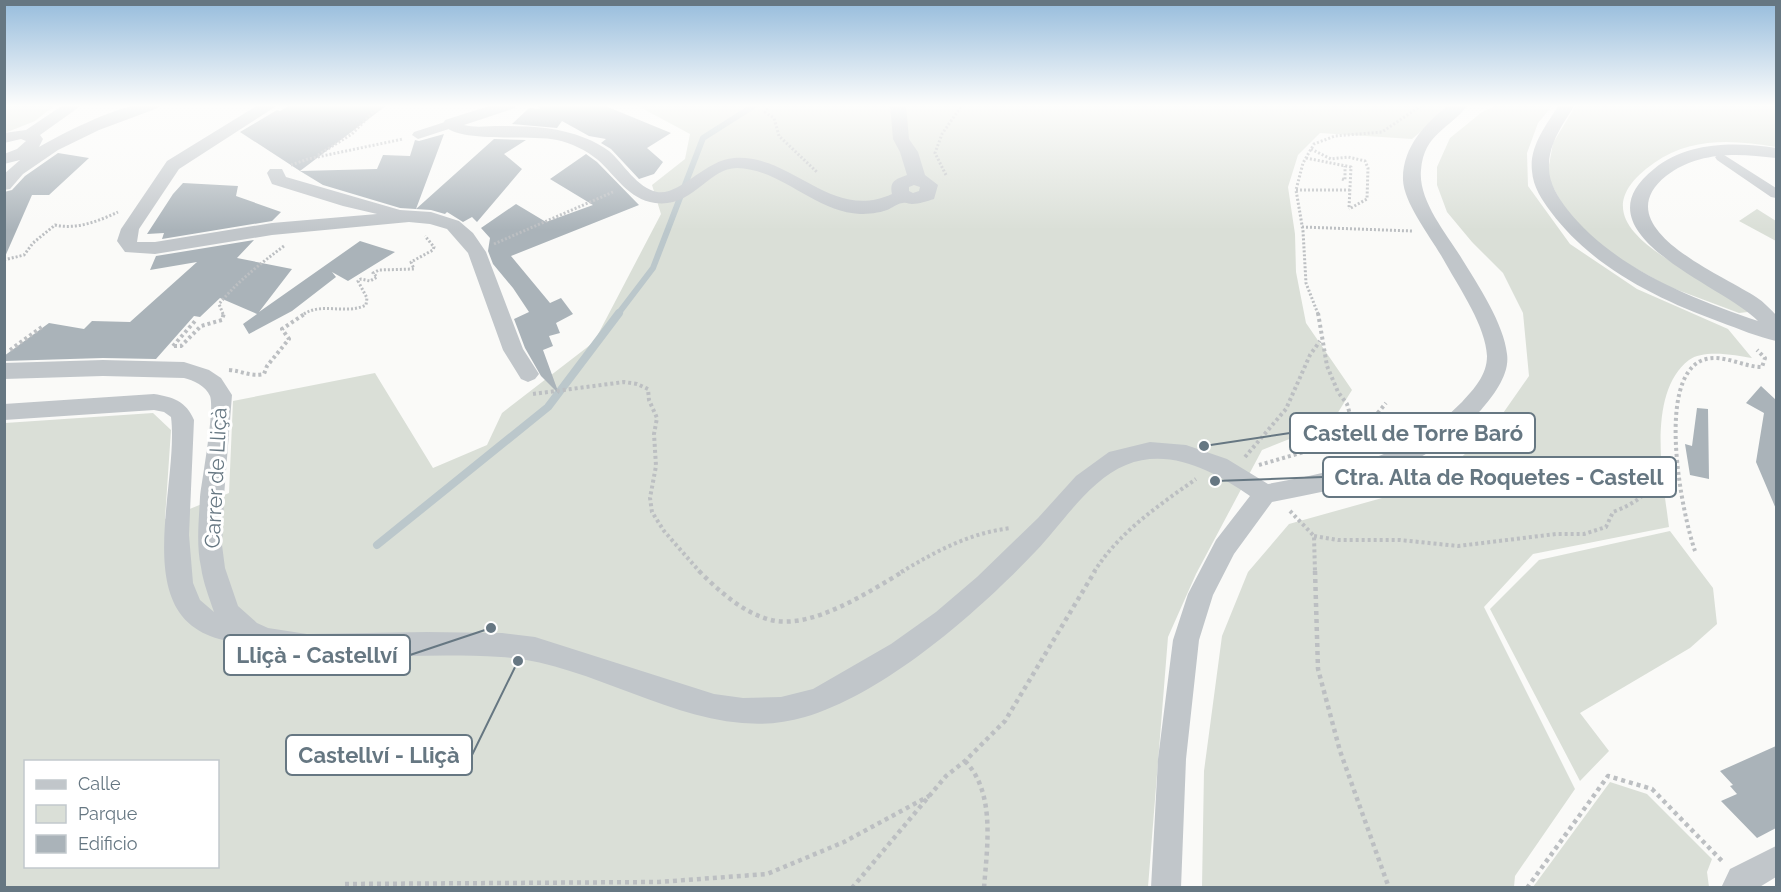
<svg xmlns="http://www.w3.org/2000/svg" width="1781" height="892" viewBox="0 0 1781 892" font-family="Raleway,sans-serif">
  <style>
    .green { fill: #dadfd7; fill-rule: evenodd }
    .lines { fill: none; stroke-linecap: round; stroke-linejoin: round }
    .stream-far1 { stroke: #bbc7cb; stroke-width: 6 }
    .stream { stroke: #bbc7cb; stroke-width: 8 }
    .building { fill: #aab3b9 }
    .path-far2 { stroke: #bcbfc2; stroke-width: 3; stroke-dasharray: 2 2; stroke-linecap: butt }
    .path-far1 { stroke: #bcbfc2; stroke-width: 4; stroke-dasharray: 3 3; stroke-linecap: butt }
    .path { stroke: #bcbfc2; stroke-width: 4.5; stroke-dasharray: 4 4; stroke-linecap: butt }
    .pedestrian { fill: #c1c6ca; fill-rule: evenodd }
    .minor { fill: #c1c6ca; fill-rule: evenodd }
    .labels { text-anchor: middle; stroke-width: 6; stroke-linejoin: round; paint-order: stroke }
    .street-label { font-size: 21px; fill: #667782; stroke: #fff }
    .leader { fill: none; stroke: #667782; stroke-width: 2 }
    .callout-dot { fill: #667782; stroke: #fff; stroke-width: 2 }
    .callout { fill: #fff; stroke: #667782; stroke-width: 2 }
    .callout-label { font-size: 22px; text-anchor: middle; font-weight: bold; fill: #667782 }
  </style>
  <rect width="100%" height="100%" fill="#fafaf8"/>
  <path class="green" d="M5,105H55L35,121L5,133Z
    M636,105H1452L1412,139L1320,133L1298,155L1288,187L1295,234L1296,272L1306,323L1352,390L1332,422L1262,450L1196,574L1168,637L1148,887L5,888V423L153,413L171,430L165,519L229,493L233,401L375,373L433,468L487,445L502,413L594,342L661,214L652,185L685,159L690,134ZM26,762H218V866H26Z
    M1497,105H1553L1538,123L1527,153L1528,186L1570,244L1637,289L1728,329L1752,358C1736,355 1703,349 1689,360C1646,393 1663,480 1669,527L1533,554L1484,607L1575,789L1515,876L1514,887H1202L1204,771L1222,636L1248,572L1289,524L1400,493L1454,464L1492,429L1529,376L1523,313L1503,273L1472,242L1447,212L1437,185V167L1450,138L1482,112Z
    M1576,105H1776V147C1734,140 1691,137 1654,163C1557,231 1715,274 1748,312L1739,313L1667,286L1614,256L1572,222L1547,176L1553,143Z
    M1757,209L1776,221V241L1739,221Z
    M1670,531L1713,588L1717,624L1690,648L1580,713L1609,751L1580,781L1490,609L1539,560Z
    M1610,782L1647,794L1712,859L1707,872L1709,887H1533Z"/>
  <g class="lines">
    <path class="stream-far1" d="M618,314L653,268L703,138L755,105"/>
    <path class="stream" d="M377,545L548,407L619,313"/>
  </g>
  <path class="building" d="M290,105H387L300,171L240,132L277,110L280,111Z
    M535,105H603L671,133L647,148L663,162L654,174L639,179L611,149L601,143L606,139L589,136L562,121L557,128L512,124L529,108L541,109Z
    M444,134L416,209L494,139L526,140L504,154L522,169L477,222L472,217L463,222L447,212L445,214L431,210L400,208L323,185L300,171L377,169L383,155L410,156L415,140L419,141Z
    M58,153L89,158L49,195H32L4,259V192L12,190L25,176Z
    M586,154L597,162L639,205L511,256L550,303L561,298L573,314L556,323L560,333L549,336L553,346L543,350L559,394L541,376L525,348L514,319L529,312L513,288L493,264L488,251L490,238L481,228L516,204L546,222L593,205L550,179Z
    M183,183L238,186L236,196L281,212L272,221L162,239L164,233L147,234L173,194Z
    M254,240L237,258L292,269L259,312L360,241L395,252L348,281L332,272L336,277L292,311L249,334L243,324L257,314L220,298L200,317L194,316L156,359L103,358L4,361V356L49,323L84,329L92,321L130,322L197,262L150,270L156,256Z
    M1761,386L1776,400V509L1756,462L1764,413L1746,403Z
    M1697,408L1708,409L1709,479L1690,475L1685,444L1692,446Z
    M1776,746V828L1757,838L1721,801L1737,794L1730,786L1733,785L1720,771Z"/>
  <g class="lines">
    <path class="path-far2" d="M770,105L765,112L774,118L779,136L818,173
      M1311,149L1331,159L1348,157L1365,161L1368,168L1367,199L1349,209
      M318,155L352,134L380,105
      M1306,158L1351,167L1349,208
      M291,165L308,159L403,139
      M946,175L935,153L942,134L962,105
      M1342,179L1345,180V166
      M1296,190H1350
      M1302,227L1412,231
      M494,244L613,192
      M4,260L24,255L33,243L55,225C76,230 99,221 118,212
      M223,314L219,304C238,281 260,264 284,246
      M304,314C322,302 346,315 366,305L367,298L358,281L361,279L370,281L377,277L373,273L379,270L414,269L411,262L433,250L434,247L425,236
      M1318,314L1306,283L1303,231L1296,190L1303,163L1314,144L1335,136L1382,132L1422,105"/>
    <path class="path-far1" d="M1318,313L1327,366L1338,392L1347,404L1356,435
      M173,346L196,320
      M174,346H181L201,326L222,320L224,313
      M10,350L42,327
      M229,370C243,371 250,377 264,374L267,366L289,339L282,329L306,313
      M533,394L624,382L637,384L648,389L649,400L657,418L654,434L656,466L650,498L652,512L664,531L700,572
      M1245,457L1286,409L1310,355L1320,341
      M1259,465L1342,441L1371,421L1386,403
      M1290,511L1314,536L1315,572
      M1314,536L1338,540H1400L1458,546L1556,534H1584L1606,527L1613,512C1634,504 1652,493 1659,471L1679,464
      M1695,551C1682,514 1655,378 1703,360C1722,353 1743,367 1762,367L1765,358L1757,350
      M901,572C937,551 969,533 1011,528
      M1094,572C1119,532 1158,506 1196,479"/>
    <path class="path" d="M699,571C719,591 743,613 771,620C812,630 870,591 904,571
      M1315,571L1318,669L1340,751L1389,888
      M965,761C996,793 987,847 984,888
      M345,884L659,882L767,874L844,842L929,796
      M852,888L946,776L965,761L1005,721L1095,571
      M1527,888L1608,776L1652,789L1722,861"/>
    <path class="pedestrian" d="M451,120L455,121V127L418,139L412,135L414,132Z
      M1721,153L1776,188V198L1771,197L1717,160L1715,157Z"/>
    <path class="minor" d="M63,105H82L40,135L43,139L39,147C61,134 112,109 136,105C144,104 152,105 160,105L158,108L99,130L58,150L23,174L10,189L4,190V174L20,160L4,164V154L17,149L26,141L21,139L4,143V133L26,130Z
      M258,105H278L179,169L139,229L137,242H155L272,223L377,214L343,206L272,184L267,173L270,169H282L286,177L400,210L431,212L459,221L473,233L486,252L523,349L539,374L535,379L528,382L521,379L503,350L468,253L447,229L430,224L409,222L272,235L155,254L125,252L117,241L121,229L167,161Z
      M492,105H517L515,108L464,125C475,128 488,126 500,126C529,126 558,127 585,138C593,141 602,146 609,151C624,164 637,188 657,192C680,196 705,160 734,158C793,154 831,222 892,194C889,181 896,179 907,175L900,152L893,139L890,105H906L909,139L918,152L925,175L938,185L934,199C927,201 919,204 912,204C909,204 906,202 903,203C898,203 892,208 887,210C879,213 868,214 860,214C815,212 781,169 737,168C708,168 693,208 655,203C628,199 616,176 598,160C586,150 571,143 557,140C530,134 456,144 443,124L445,120ZM914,185L920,187L919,191L913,193L909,191V187Z
      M1449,105H1468C1450,129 1424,133 1421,170C1418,201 1447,234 1462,259C1478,285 1504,324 1507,354C1510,374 1494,395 1481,410C1421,473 1354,486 1272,502L1234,554L1213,595L1199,640L1186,759L1181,888H1151L1158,759L1173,640L1188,594L1216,540L1250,496C1215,472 1170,447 1126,465C1089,480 1063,523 1036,551C979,611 886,693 805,717C702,748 603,663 501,657C455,654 408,656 361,657C343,657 323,659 305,658C292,656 277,654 264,650C257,648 251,643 244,643C223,642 197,635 182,616C145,569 178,473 171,417L164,412L154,410L4,420V404L154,394C173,397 186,401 194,420L189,535L193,583L200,600L214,612C209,597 203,582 201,567C196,544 199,520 200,497C202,479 215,409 210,396C206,386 193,380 184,378L103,376L4,379V363L103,360L184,362L209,370L221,378L232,395L224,496L222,545L225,568L238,606L257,623L268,628L307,634L427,632L502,633L535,637L714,694L743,698L781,697L813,689L891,644L936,612L977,577L1038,518L1076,476L1109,452L1150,442L1186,445L1227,459L1268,484C1342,470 1406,458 1462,402C1474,389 1487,375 1487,356C1486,327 1460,289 1446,264C1434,241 1404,205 1403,180C1402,148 1425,123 1449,105Z
      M1559,105H1575C1563,124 1548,144 1549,168C1549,183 1558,197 1567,209C1612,267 1690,298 1758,321C1724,285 1572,234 1654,169C1688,141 1736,142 1776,148V158C1738,153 1698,151 1666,176C1603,227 1723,275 1756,297C1764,302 1770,309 1776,315V341C1758,337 1739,329 1720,322C1657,299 1592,267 1551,212C1542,200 1533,187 1532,171C1529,147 1546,125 1559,105Z
      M1776,846V877L1758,888H1721L1730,869Z"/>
  </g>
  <linearGradient id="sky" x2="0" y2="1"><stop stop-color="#96bcdc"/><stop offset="0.46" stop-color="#fdfdfc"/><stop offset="1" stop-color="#fdfdfc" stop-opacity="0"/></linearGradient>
  <rect width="1781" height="230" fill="url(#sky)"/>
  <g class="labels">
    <g class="street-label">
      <text transform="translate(216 478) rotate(-87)" y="7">Carrer de Lliçà</text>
    </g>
  </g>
  <path class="leader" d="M1204 446L1290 433M1215 481L1323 477M491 628L410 655M518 661L472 755"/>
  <g class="callout-dot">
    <circle cx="1204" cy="446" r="6"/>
    <circle cx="1215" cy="481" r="6"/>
    <circle cx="491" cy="628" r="6"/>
    <circle cx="518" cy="661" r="6"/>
  </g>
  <g class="callout">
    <rect x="1290" y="413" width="245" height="40" rx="6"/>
    <rect x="1323" y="457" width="353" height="40" rx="6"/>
    <rect x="224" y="635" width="186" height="40" rx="6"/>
    <rect x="286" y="735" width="186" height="40" rx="6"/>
  </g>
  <g class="callout-label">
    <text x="1413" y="441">Castell de Torre Baró</text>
    <text x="1499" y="485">Ctra. Alta de Roquetes - Castell</text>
    <text x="317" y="663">Lliçà - Castellví</text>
    <text x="379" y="763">Castellví - Lliçà</text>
  </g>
  <rect width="1781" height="892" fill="none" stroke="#667782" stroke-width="12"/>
  <rect x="24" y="760" width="195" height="108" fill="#ffffff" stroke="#c2c9cd" stroke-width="1.5"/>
  <rect x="36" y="780" width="30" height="9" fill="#c1c6ca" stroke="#c2c9cd" stroke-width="1.5"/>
  <text x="78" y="790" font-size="18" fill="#667782">Calle</text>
  <rect x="36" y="805" width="30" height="18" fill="#dadfd7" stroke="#c2c9cd" stroke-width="1.5"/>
  <text x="78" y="820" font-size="18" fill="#667782">Parque</text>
  <rect x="36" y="835" width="30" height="18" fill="#aab3b9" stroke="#c2c9cd" stroke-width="1.5"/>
  <text x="78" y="850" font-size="18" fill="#667782">Edificio</text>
</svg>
